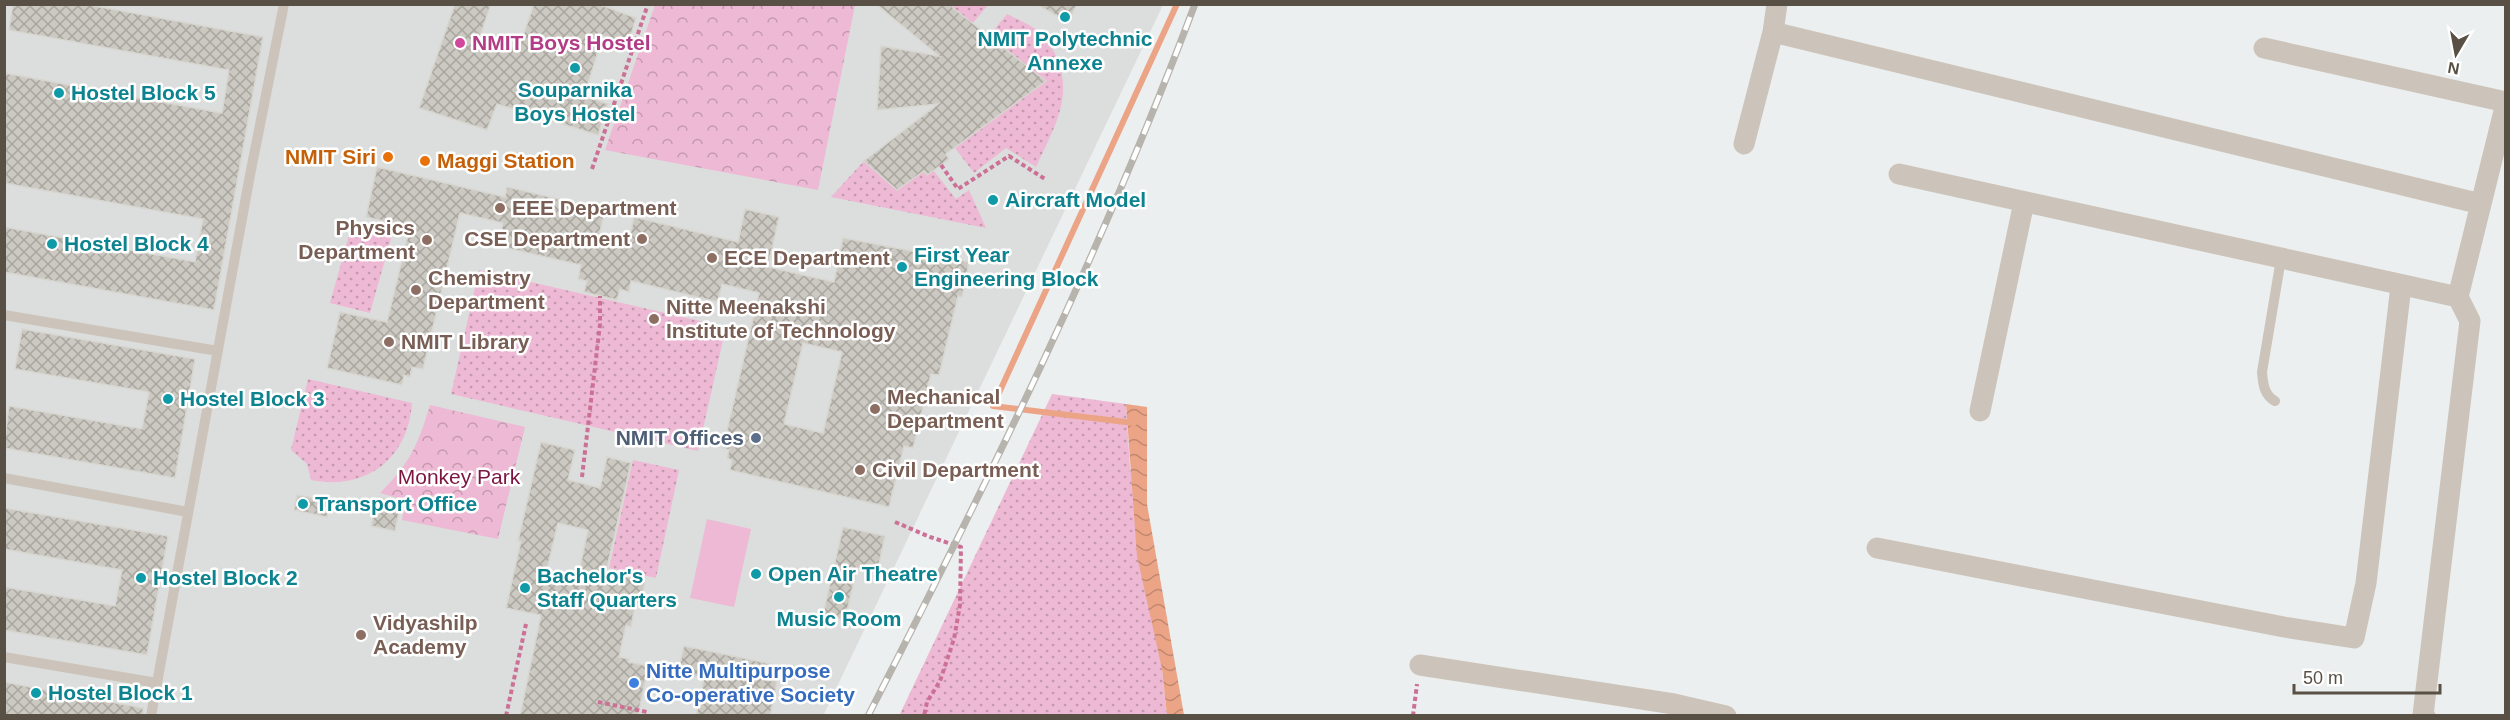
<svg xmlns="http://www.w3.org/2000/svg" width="2510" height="720" viewBox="0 0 2510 720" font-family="Arial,sans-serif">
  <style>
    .education { fill: #dbdedd }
    .grass { fill: url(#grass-dots) }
    .park { fill: url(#park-crowns) }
    .garden { fill: #eeb9d4 }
    .water { fill: url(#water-waves) }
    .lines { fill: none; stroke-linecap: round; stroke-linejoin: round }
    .stream { stroke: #eba486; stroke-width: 6 }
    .building { fill: url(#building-cross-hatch); stroke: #d8d6d0; stroke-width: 1.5; fill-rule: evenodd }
    .path { stroke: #cc7195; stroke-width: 4; stroke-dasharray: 4.5 3; stroke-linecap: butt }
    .lane { stroke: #ccc4ba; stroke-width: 10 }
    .street { stroke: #ccc4ba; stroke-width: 21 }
    .rail-casing { stroke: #b7b4ae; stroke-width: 7 }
    .rail { stroke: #fff; stroke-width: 4.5; stroke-dasharray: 14; stroke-linecap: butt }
    .culture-dot { fill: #0f9aa8; stroke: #fff; stroke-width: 2 }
    .hotel-dot { fill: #d1479c; stroke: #fff; stroke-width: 2 }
    .food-dot { fill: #e8710a; stroke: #fff; stroke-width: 2 }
    .education-dot { fill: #8d6e63; stroke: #fff; stroke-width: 2 }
    .service-dot { fill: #5c6f8a; stroke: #fff; stroke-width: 2 }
    .shop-dot { fill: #3f7fe0; stroke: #fff; stroke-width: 2 }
    .labels { text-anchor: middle; stroke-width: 5; stroke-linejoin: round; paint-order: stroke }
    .culture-label { font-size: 21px; font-weight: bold; fill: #0d838f; stroke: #fff; text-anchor: start }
    .hotel-label { font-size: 21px; font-weight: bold; fill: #b23c85; stroke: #fff; text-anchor: start }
    .food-label { font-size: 21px; font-weight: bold; fill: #c56008; stroke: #fff; text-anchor: end }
    .education-label { font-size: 21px; font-weight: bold; fill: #785e54; stroke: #fff; text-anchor: start }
    .service-label { font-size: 21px; font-weight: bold; fill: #4e5e75; stroke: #fff; text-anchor: end }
    .park-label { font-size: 21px; fill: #7a163f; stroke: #fff }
    .shop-label { font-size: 21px; font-weight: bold; fill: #366cbe; stroke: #fff; text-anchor: start }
  </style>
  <defs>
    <pattern id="grass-dots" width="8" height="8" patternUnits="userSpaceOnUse" patternTransform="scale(1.5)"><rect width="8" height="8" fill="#eeb9d4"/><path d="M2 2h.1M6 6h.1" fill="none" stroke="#c499ae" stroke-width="1.8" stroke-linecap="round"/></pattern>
    <pattern id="park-crowns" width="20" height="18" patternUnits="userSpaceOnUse" patternTransform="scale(1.5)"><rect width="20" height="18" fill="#eeb9d4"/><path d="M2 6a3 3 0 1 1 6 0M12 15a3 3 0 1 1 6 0" fill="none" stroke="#c499ae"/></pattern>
    <pattern id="water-waves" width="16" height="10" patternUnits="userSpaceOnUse" patternTransform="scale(1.5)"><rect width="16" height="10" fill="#eba486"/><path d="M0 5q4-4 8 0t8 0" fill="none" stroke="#c1886f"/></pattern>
    <pattern id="building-cross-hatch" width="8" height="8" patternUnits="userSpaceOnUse" patternTransform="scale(1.5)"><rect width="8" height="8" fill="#ccc9c3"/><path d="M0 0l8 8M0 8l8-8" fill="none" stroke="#a9a6a0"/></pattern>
  </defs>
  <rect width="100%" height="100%" fill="#ecefef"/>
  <path class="education" d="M4,5H1163L823,716L5,715Z"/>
  <path class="grass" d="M948,5H988L973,23Z
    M1007,14C1017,19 1029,24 1039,32C1047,38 1053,49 1057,58C1074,98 1052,132 1036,167L1006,148L974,173L955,148L1046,81L989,36Z
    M864,161L897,190L924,171L927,175L933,170L956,199L969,190L986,228L831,197Z
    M352,224L392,235L370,313L330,303Z
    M479,270L726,327L698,451L451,394Z
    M308,379L412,403C408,459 366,491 311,480L307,464L291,450Z
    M1052,394L1126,404L1130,467L1162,669L1167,715L899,716Z
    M633,460L679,470L656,578L609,568Z"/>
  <path class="park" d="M655,5H855L818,190L605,150Z
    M430,405L525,427L498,539L402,520L405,500L380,493C410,463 418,445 430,405Z"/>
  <path class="garden" d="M707,519L751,529L734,607L690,598Z"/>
  <path class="water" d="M1126,404L1147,407V504L1184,715H1167L1162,669L1137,556Z"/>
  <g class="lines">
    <path class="stream" d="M1134,423L993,406L1177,4"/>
  </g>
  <path class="building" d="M13,4H84L263,37L214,310L4,272V227L195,262L203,219L4,183V73L222,113L229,70L9,30Z
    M455,4H491L480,36L518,50L534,4H598L636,18L628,45L603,36L584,96L608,104L598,135L497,104L487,130L419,108Z
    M876,4H953V8L1046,81L946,154L949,159L941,165L927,175L924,171L897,190L864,161L938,104L877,110L881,46L939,56Z
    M1036,4H1077L1068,22Z
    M377,167L505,197L507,187L605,210L599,236L628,244L634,217L738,242L745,209L779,217L768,267L834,282L843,238L969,262L962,297L958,296L939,375L931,374L913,448L904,446L889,507L730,470L732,460L727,458L729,450L723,448L759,293L722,284L718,302L631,281L629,292L620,289L617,300L584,292L587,281L578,279L581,265L498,246L503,223L460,213L423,369L412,367L410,377L404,375L402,385L327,368L340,312L387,322L410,227L366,217ZM803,343L842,352L823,433L784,424Z
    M22,329L195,359L175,478L4,448L9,406L142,429L149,392L15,369Z
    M541,442L575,450L568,480L600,488L607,457L631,463L606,572L645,581L640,606L635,605L631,627L626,625L619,657L629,659L628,662L648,666L638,716H520L541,615L506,608L521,541H518ZM558,523L588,530L578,576L547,569Z
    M297,495L330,501L327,517L294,510Z
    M378,497L401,502L395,531L371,526Z
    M4,508L168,536L147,655L4,630V587L115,606L122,570L4,549Z
    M843,527L885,536L877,573L857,568L845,620L823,615Z
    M684,646L771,664L768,680L777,681L770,716H696L704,678L678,673Z
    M4,682L143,708V716H4Z"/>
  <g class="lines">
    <path class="path" d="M941,165L958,189L1009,156L1045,179
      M592,169L648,4
      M582,477L600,324V296
      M895,522L930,537L961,547L960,605L954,639L940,681L927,702L924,716
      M598,702L647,712
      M506,716L526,624
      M1413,716L1417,684"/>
    <path class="lane" d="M4,315L218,351
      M2275,401C2264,395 2263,384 2262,372L2281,259
      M4,478L188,512
      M4,657L157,683
      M151,716L250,175L284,4"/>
    <path class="street" d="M1773,32L2481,204
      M2264,48L2506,102
      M1744,144L1773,32L1777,4
      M1899,174L2458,297
      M1980,411L2024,202
      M1877,548L2284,627L2354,638L2366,583L2401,286
      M1420,665L1674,704L1726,716
      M2425,716L2423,715L2470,321L2458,297L2506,103"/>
    <defs>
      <path id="rail" d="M868,716C987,483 1103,249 1195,4"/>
    </defs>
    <use href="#rail" class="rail-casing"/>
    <use href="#rail" class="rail"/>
  </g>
  <g class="culture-dot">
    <circle cx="1065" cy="17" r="6"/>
    <circle cx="575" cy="68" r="6"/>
    <circle cx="59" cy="93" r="6"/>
    <circle cx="993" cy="200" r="6"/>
    <circle cx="52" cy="244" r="6"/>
    <circle cx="902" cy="267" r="6"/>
    <circle cx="168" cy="399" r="6"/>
    <circle cx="303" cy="504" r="6"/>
    <circle cx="756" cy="574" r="6"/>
    <circle cx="141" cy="578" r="6"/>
    <circle cx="525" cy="588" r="6"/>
    <circle cx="839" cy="597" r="6"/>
    <circle cx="36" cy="693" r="6"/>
  </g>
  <circle class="hotel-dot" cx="460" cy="43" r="6"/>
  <g class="food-dot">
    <circle cx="388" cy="157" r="6"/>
    <circle cx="425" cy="161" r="6"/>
  </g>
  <g class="education-dot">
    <circle cx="500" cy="208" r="6"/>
    <circle cx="642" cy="239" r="6"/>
    <circle cx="427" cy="240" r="6"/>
    <circle cx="712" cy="258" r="6"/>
    <circle cx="416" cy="290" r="6"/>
    <circle cx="654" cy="319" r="6"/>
    <circle cx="389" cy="342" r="6"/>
    <circle cx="875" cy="409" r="6"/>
    <circle cx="860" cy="470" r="6"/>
    <circle cx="361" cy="635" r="6"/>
  </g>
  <circle class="service-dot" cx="756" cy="438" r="6"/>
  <circle class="shop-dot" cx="634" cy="683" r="6"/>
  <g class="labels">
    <g class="culture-label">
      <text x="1065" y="46" text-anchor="middle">NMIT Polytechnic<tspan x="1065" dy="24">Annexe</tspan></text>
      <text x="575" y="97" text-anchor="middle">Souparnika<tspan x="575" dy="24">Boys Hostel</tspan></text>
      <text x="71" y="100">Hostel Block 5</text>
      <text x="1005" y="207">Aircraft Model</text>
      <text x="64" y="251">Hostel Block 4</text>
      <text x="914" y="262">First Year<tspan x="914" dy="24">Engineering Block</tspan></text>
      <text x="180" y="406">Hostel Block 3</text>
      <text x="315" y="511">Transport Office</text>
      <text x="768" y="581">Open Air Theatre</text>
      <text x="537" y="583">Bachelor's<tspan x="537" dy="24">Staff Quarters</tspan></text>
      <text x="153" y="585">Hostel Block 2</text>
      <text x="839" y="626" text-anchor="middle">Music Room</text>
      <text x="48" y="700">Hostel Block 1</text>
    </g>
    <g class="hotel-label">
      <text x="472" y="50">NMIT Boys Hostel</text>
    </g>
    <g class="food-label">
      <text x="376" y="164">NMIT Siri</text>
      <text x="437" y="168" text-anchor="start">Maggi Station</text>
    </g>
    <g class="education-label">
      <text x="512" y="215">EEE Department</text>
      <text x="415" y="235" text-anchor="end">Physics<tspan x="415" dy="24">Department</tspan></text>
      <text x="630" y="246" text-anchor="end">CSE Department</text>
      <text x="724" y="265">ECE Department</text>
      <text x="428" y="285">Chemistry<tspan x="428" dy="24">Department</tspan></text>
      <text x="666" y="314">Nitte Meenakshi<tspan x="666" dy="24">Institute of Technology</tspan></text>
      <text x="401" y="349">NMIT Library</text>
      <text x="887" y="404">Mechanical<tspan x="887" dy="24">Department</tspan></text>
      <text x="872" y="477">Civil Department</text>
      <text x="373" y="630">Vidyashilp<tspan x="373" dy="24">Academy</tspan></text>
    </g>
    <g class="service-label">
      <text x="744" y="445">NMIT Offices</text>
    </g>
    <g class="park-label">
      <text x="459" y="484">Monkey Park</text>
    </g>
    <g class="shop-label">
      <text x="646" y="678">Nitte Multipurpose<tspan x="646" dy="24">Co-operative Society</tspan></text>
    </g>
  </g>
  <rect width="2510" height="720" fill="none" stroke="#595045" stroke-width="12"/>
  <g transform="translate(2456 54) rotate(190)" stroke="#ffffff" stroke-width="4.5" paint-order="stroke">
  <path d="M0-4.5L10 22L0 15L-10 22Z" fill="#595045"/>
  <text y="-9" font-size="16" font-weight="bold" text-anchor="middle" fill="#595045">N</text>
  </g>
  <path d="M2294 684v9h146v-9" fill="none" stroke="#595045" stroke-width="3"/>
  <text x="2303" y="684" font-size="18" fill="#595045" stroke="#ffffff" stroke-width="4.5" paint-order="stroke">50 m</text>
</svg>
